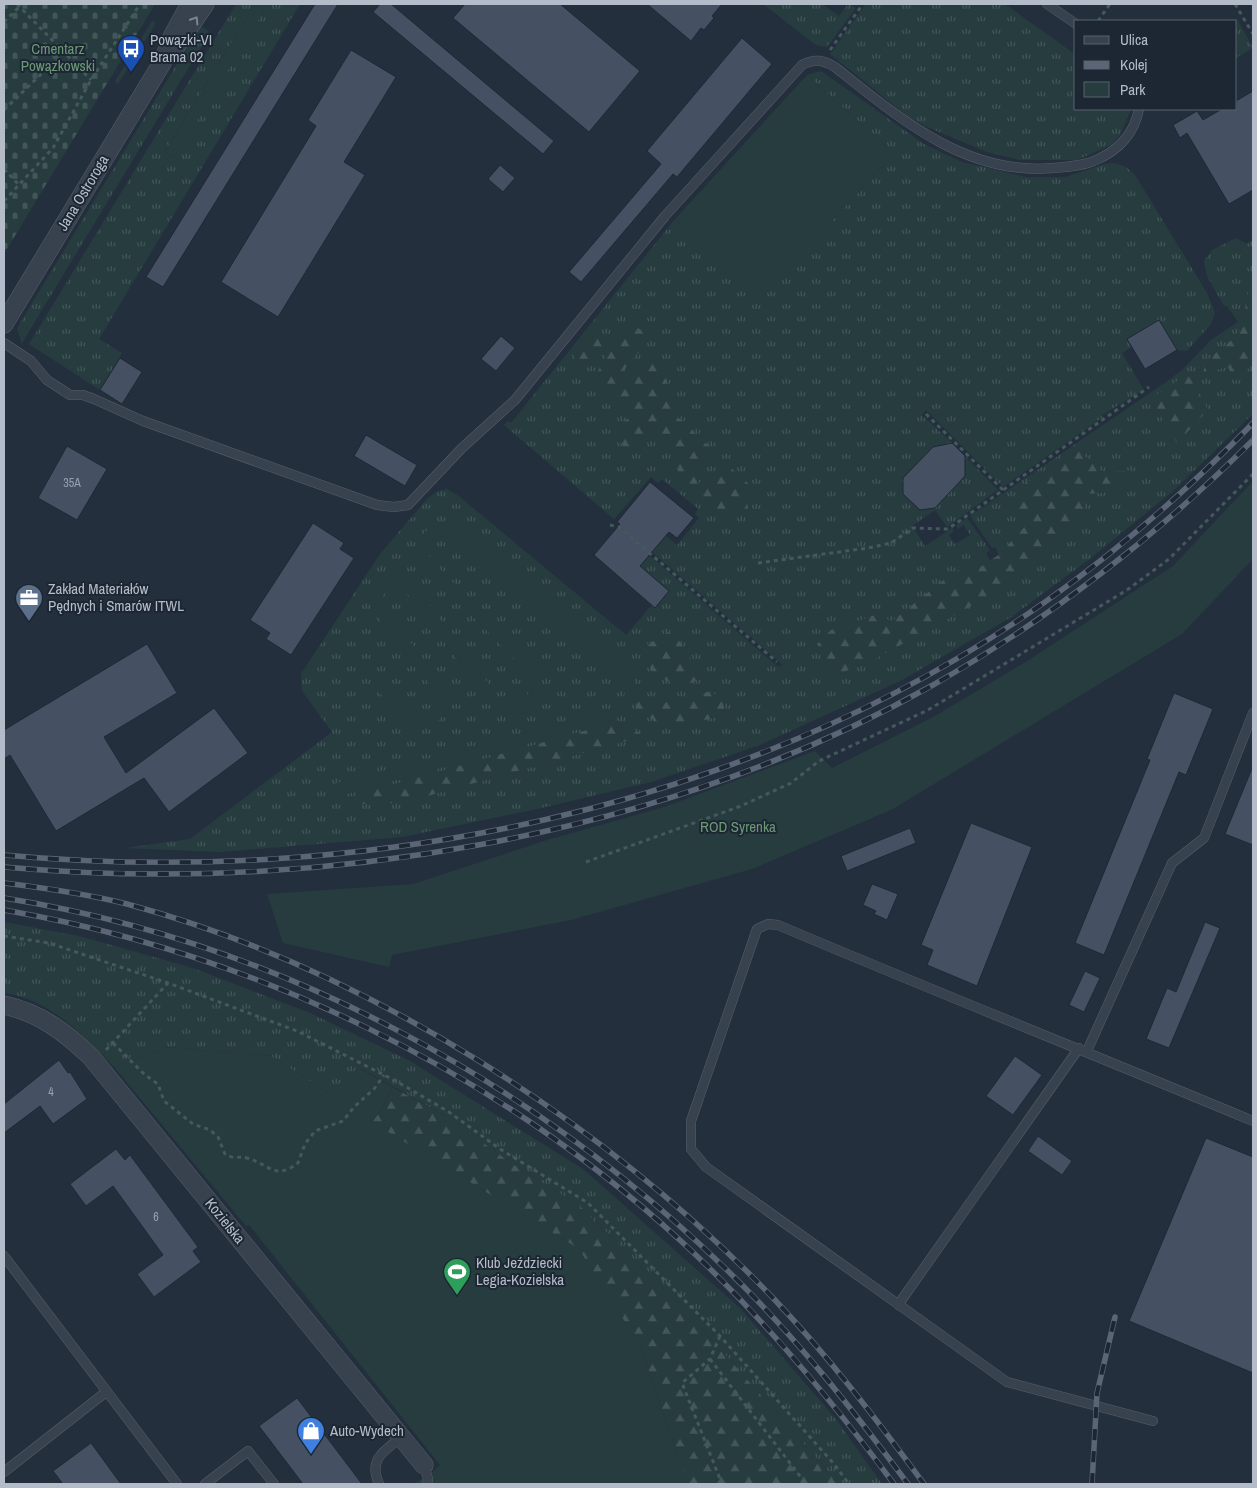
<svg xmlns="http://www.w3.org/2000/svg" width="1257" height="1488" viewBox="0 0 1257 1488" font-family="'Archivo Narrow',sans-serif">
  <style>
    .grass { fill: url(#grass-tufts) }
    .forest { fill: url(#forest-firs) }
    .cemetery { fill: url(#cemetery-stones) }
    .green { fill: #263c3f }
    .building { fill: #455162; stroke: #1f2835 }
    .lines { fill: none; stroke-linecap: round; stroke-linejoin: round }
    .lane-casing { stroke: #565f6c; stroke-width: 10 }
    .street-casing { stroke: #565f6c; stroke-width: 19 }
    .path { stroke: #44595c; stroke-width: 3; stroke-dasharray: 4 4; stroke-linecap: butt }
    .lane { stroke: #38414e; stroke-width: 9 }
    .street { stroke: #38414e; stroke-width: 18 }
    .rail-casing { stroke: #5a6575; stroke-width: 5.5 }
    .rail { stroke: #1d2633; stroke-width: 4; stroke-dasharray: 11; stroke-linecap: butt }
    .oneway { stroke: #7c8592 }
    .labels { text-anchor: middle; stroke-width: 4; stroke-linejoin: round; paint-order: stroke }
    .number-label { font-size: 12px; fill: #98a1af }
    .poi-label { font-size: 15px; fill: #b4bcc9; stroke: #1d2633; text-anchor: start }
    .park-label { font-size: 15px; fill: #6b9a76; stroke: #1d2633 }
    .street-label { font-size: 15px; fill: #b4bcc9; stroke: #1d2633 }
  </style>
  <defs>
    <pattern id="grass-tufts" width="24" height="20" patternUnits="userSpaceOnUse" patternTransform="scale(1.25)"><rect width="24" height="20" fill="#263c3f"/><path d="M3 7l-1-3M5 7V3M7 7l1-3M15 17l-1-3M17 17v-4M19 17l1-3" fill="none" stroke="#435659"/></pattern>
    <pattern id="forest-firs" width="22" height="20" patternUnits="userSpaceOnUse" patternTransform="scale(1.25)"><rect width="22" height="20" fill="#263c3f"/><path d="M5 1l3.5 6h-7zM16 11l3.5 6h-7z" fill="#435659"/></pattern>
    <pattern id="cemetery-stones" width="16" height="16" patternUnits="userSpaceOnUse" patternTransform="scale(1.25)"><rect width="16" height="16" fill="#263c3f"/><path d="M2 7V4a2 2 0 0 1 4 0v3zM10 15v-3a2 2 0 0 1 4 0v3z" fill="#435659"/></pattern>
  </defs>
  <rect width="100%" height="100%" fill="#242f3e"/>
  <path class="grass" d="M236,4H255L165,151L174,157L268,4H300L99,339L122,353L100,390L29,344Z
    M763,4H822L839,16L848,4L856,8L827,47L816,45Z
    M866,4H1005L1076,55V109H1131L1120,135L1111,145L1077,160H1020L987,152L925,126L906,115L830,54Z
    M1237,19L1253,48L1236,58V21H1233Z
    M152,21L156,23L118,84L115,81Z
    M200,26L209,31V34L22,343L17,329L20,323Z
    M821,71L924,144L962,162L1027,177H1065L1105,164L1114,163L1126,167L1135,175L1207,293L1215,312L1211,324L1187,351L1177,350L1159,320L1127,339L1132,347L1122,353L1144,390L1102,415L1103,417L1003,487L926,410L922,415L952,443L933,447L903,478V494L920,510L935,508L965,476V456L998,490L947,527L935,510L912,526L925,546L952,528L954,531L949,535L955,544L970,535L964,525L958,529L956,525L967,518L990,550L986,553L990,560L999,555L995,547L992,548L970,516L1169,380L1183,369L1211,340L1238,322L1227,306H1224L1207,276L1204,261L1212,250L1236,238L1247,244L1253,240V414L1172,492L1091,558L1010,618L900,681L760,745L651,782L537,809L402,837L220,852L125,848L190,839L332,732L302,691L301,674L380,554L428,498L438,491L447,489L460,497L626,635L652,605L614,545L621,537L647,558L650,556L777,666L783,665L652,552L666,536L677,545L699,518L695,514L698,509L662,479L658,483L651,477L614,519L504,425L508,421L511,423L675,219L762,297L894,153L807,75Z
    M4,922L79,936L193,968L310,1013L410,1061L583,1169L741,1309L836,1419L882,1484H839L691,1316L580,1206L511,1163L449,1118L360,1068L330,1094L271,1056L167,1047L114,1067C83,1035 50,999 4,993Z"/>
  <path class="forest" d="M1253,288V364L1235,381L1228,367L1203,373L1206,361L1233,339L1246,322L1245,297Z
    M634,327L655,334L619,375L626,383L654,359L671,390L673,413L713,450L697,471V483L708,480L723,461L748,483L746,493L748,509L715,511L678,482L679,460L651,437L633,451L622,445L613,428L635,414L626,399L590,385L606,357L600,351L592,359L576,361L573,356L593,332L604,339Z
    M1189,373L1208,410L1177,443L1150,399Z
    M1078,450L1104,473L1131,470L1114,492L1086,494L1084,513L1054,544L991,595L877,658L832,677L821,673L825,654L817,644L831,630L875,615L892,621L946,578L972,562L979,568L1000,554L1027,524L1013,506L1018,488Z
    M672,630L703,677L679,689L650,669L647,645Z
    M711,691L724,702L722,717L663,727L635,707L643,693L656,705Z
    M619,721L645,736L402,803L358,804L359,794Z
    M392,1087L449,1118L511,1163L580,1206L691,1316L839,1484H688L639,1344L372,1122L381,1110Z"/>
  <path class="cemetery" d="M4,4H155L4,254Z"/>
  <path class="green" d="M255,4H268L175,157L165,151Z
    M807,75L894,153L762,298L675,219Z
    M1253,481V559L1182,634L891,810L752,869L571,920L392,955L389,967L283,943L267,894L413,884L547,840L664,807L815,751L832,768L935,716L1024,663L1173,566Z
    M444,523L459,527L626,668C643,687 635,712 611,720L340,796L336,783L610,711C625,705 629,691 620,678L454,538C437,531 422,545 432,561L536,667C554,698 528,724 496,710L406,592L401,588H391L383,595L382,606L444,685C455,708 435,738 409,724C395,717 384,698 375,686L383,678L414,714H429L438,701L435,691L372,610C365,581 395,566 416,587L500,699C519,714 538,693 528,673L419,561C414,541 424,527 444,523Z
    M167,1047L271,1056L330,1094L359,1068L392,1087L381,1110L372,1122L579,1249L639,1344L688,1484H413L428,1476L440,1465L249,1225L246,1226L114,1067Z"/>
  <path class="building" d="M315,4H338L163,287L146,277Z
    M380,4H391L554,141L543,154L373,12Z
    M465,4H560L640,71L589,132L453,18Z
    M647,4H722L712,16L714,18L704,30L701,28L691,41Z
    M742,38L772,64L677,177L673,174L581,282L569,272L661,164L647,151Z
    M351,50L396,77L344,162L365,175L278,317L221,282L316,126L308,120Z
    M1253,91V190L1229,204L1187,133L1180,138L1173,125L1197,111L1203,120L1222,109H1236V101Z
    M500,165L515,178L503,192L488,179Z
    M1159,320L1177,350L1145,369L1127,339Z
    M501,336L515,348L496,371L481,359Z
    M120,358L142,372L122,404L100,390Z
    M366,435L417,465L405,486L354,456Z
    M952,443L965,456V476L935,508L920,510L903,494V478L933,447Z
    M67,446L107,469L77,520L38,498Z
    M650,482L694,518L677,538L669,532L640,566L669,591L655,608L594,555L620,524L617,522Z
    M313,523L344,543L340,549L354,558L291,655L266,639L270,633L250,620Z
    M147,644L177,693L104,737L126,773L214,708L248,753L169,812L144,778L56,831L10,755L4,759V730Z
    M1174,693L1213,709L1186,775L1179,772L1104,955L1075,943L1150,760L1147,759Z
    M1253,766V845L1225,834Z
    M971,823L1032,847L977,986L927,965L933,950L921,945Z
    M910,828L916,843L847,871L841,856Z
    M872,884L898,894L887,920L874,914L876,911L863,905Z
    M1205,922L1220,928L1169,1048L1146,1039L1167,988L1176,992Z
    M1085,971L1100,978L1084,1012L1069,1005Z
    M1015,1056L1042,1075L1013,1115L986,1096Z
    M59,1060L68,1073L70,1072L87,1099L53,1124L40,1106L4,1133V1104Z
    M1038,1136L1072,1161L1062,1175L1028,1151Z
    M1206,1138L1253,1157V1373L1129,1321Z
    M116,1149L125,1160L130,1155L198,1247L193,1251L201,1262L154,1297L137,1274L163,1255L113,1186L86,1206L70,1184Z
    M297,1398L362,1484H303L259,1426Z
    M91,1443L121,1484H63L53,1471Z"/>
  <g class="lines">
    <defs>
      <path id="lane" d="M1047,4L1076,24
        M4,343L31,361L47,380L70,395H83L94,399L143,421L377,505L394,507L408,505L462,448L515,400L665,216L802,65C815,58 823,60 835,67C899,118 966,176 1053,168C1067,167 1081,166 1094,161C1118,151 1134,135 1139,109
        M1087,1051L1172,863L1204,838L1253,713
        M4,1256L177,1484
        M898,1305L1079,1048
        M1153,1421L1007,1382L706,1167L691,1149V1121L757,929L768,924L778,925C936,992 1095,1055 1253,1121
        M424,1465L428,1479L427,1484
        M4,1472L106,1392
        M205,1484L248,1451L274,1484
        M379,1484C368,1459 384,1451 402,1437"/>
      <path id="street" d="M174,49L205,4
        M4,324L162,63L173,35L190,4
        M4,1005C40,1013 65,1032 91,1057L424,1465"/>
    </defs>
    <use href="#lane" class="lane-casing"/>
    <use href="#street" class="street-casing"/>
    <path class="path" d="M17,4L91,80
      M1235,4L1253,34
      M1098,21L1110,4
      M4,22L22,4
      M830,50L863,4
      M4,110L64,52
      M4,169L20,186
      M4,201L53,148L91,80L140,4
      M926,414L1003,490
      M610,525L619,527L777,662
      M758,563L868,548L891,543L913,528L948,529L1149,387
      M586,862L741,806L791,783L819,761L928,710L1127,590L1169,559L1253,474
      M4,936L49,943L168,983L297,1031L396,1081L449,1112L500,1149L588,1203L720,1336L834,1464L849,1484
      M113,1043L145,1075L158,1084L164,1101L193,1124L210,1130L218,1137L225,1154C237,1161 238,1155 247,1158C269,1164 275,1181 298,1163L305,1144L315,1131L343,1121L354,1107L374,1089L384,1075
      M106,1050L168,983
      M720,1336L710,1359L682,1383L722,1484
      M710,1359L806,1484"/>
    <use href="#lane" class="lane"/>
    <use href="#street" class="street"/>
    <defs>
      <path id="rail" d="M4,855C362,888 747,811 1045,602C1120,549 1189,489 1253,423
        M4,867C315,895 659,839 933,685C1051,618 1157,536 1253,440
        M4,883C45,888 87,894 127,904C363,967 606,1123 774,1299C829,1357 877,1420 924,1484
        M4,898C276,941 533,1080 729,1272C796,1337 853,1410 908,1484
        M4,910C254,953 495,1070 682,1242C761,1315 830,1398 894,1484
        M1092,1484L1097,1393L1115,1317"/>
    </defs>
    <use href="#rail" class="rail-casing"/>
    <use href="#rail" class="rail"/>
  </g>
  <defs><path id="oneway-chevron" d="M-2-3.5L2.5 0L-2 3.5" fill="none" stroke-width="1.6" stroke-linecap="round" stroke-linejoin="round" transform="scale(1.25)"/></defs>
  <use class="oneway" href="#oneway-chevron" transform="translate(195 20) rotate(-58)"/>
  <defs>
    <symbol id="bus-pin" viewBox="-11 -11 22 30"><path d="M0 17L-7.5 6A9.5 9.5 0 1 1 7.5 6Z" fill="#1a4fb4" stroke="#1d2633"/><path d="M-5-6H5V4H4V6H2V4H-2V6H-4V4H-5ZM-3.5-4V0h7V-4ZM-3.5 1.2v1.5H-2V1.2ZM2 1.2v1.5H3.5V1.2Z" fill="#fff"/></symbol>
    <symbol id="office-pin" viewBox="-11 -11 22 30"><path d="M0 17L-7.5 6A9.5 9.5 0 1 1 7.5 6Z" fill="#5c6f8a" stroke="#1d2633"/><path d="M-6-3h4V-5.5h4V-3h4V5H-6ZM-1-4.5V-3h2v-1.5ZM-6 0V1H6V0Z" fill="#fff"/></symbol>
    <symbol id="stadium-pin" viewBox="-11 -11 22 30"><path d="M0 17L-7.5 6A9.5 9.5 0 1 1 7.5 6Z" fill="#2e9e5b" stroke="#1d2633"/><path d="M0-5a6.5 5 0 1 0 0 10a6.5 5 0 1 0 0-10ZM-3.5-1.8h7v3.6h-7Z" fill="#fff"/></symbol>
    <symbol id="shop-pin" viewBox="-11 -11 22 30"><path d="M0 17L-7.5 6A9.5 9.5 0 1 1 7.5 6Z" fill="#3f7fe0" stroke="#1d2633"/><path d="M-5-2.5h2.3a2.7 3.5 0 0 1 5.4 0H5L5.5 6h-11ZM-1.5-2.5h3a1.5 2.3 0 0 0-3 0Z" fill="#fff"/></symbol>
  </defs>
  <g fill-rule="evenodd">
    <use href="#bus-pin" x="115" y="33" width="32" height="43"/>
    <use href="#office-pin" x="13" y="582" width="32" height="43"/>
    <use href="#stadium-pin" x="441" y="1256" width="32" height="43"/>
    <use href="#shop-pin" x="295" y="1415" width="32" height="43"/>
  </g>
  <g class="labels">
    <g class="number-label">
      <text x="72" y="487">35A</text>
      <text x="51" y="1096">4</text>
      <text x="156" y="1221">6</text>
    </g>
    <g class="poi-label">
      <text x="150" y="45">Powązki-VI<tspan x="150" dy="17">Brama 02</tspan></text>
      <text x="48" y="594">Zakład Materiałów<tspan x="48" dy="17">Pędnych i Smarów ITWL</tspan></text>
      <text x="476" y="1268">Klub Jeździecki<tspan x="476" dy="17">Legia-Kozielska</tspan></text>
      <text x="330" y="1436">Auto-Wydech</text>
    </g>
    <g class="park-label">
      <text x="58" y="54">Cmentarz<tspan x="58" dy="17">Powązkowski</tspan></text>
      <text x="738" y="832">ROD Syrenka</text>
    </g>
    <g class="street-label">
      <text transform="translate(83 193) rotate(-59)" y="5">Jana Ostroroga</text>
      <text transform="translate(225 1221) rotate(51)" y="5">Kozielska</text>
    </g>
  </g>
  <rect width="1257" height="1488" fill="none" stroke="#b4bcc9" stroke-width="10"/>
  <rect x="1074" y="20" width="162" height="90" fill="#1d2633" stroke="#59626f"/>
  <rect x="1084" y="36" width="25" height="8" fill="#38414e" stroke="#59626f"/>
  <text x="1120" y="45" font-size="15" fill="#b4bcc9">Ulica</text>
  <rect x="1084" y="61" width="25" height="8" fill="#5a6575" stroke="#59626f"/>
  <text x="1120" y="70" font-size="15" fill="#b4bcc9">Kolej</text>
  <rect x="1084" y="82" width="25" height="15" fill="#263c3f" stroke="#59626f"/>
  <text x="1120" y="95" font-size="15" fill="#b4bcc9">Park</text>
</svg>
